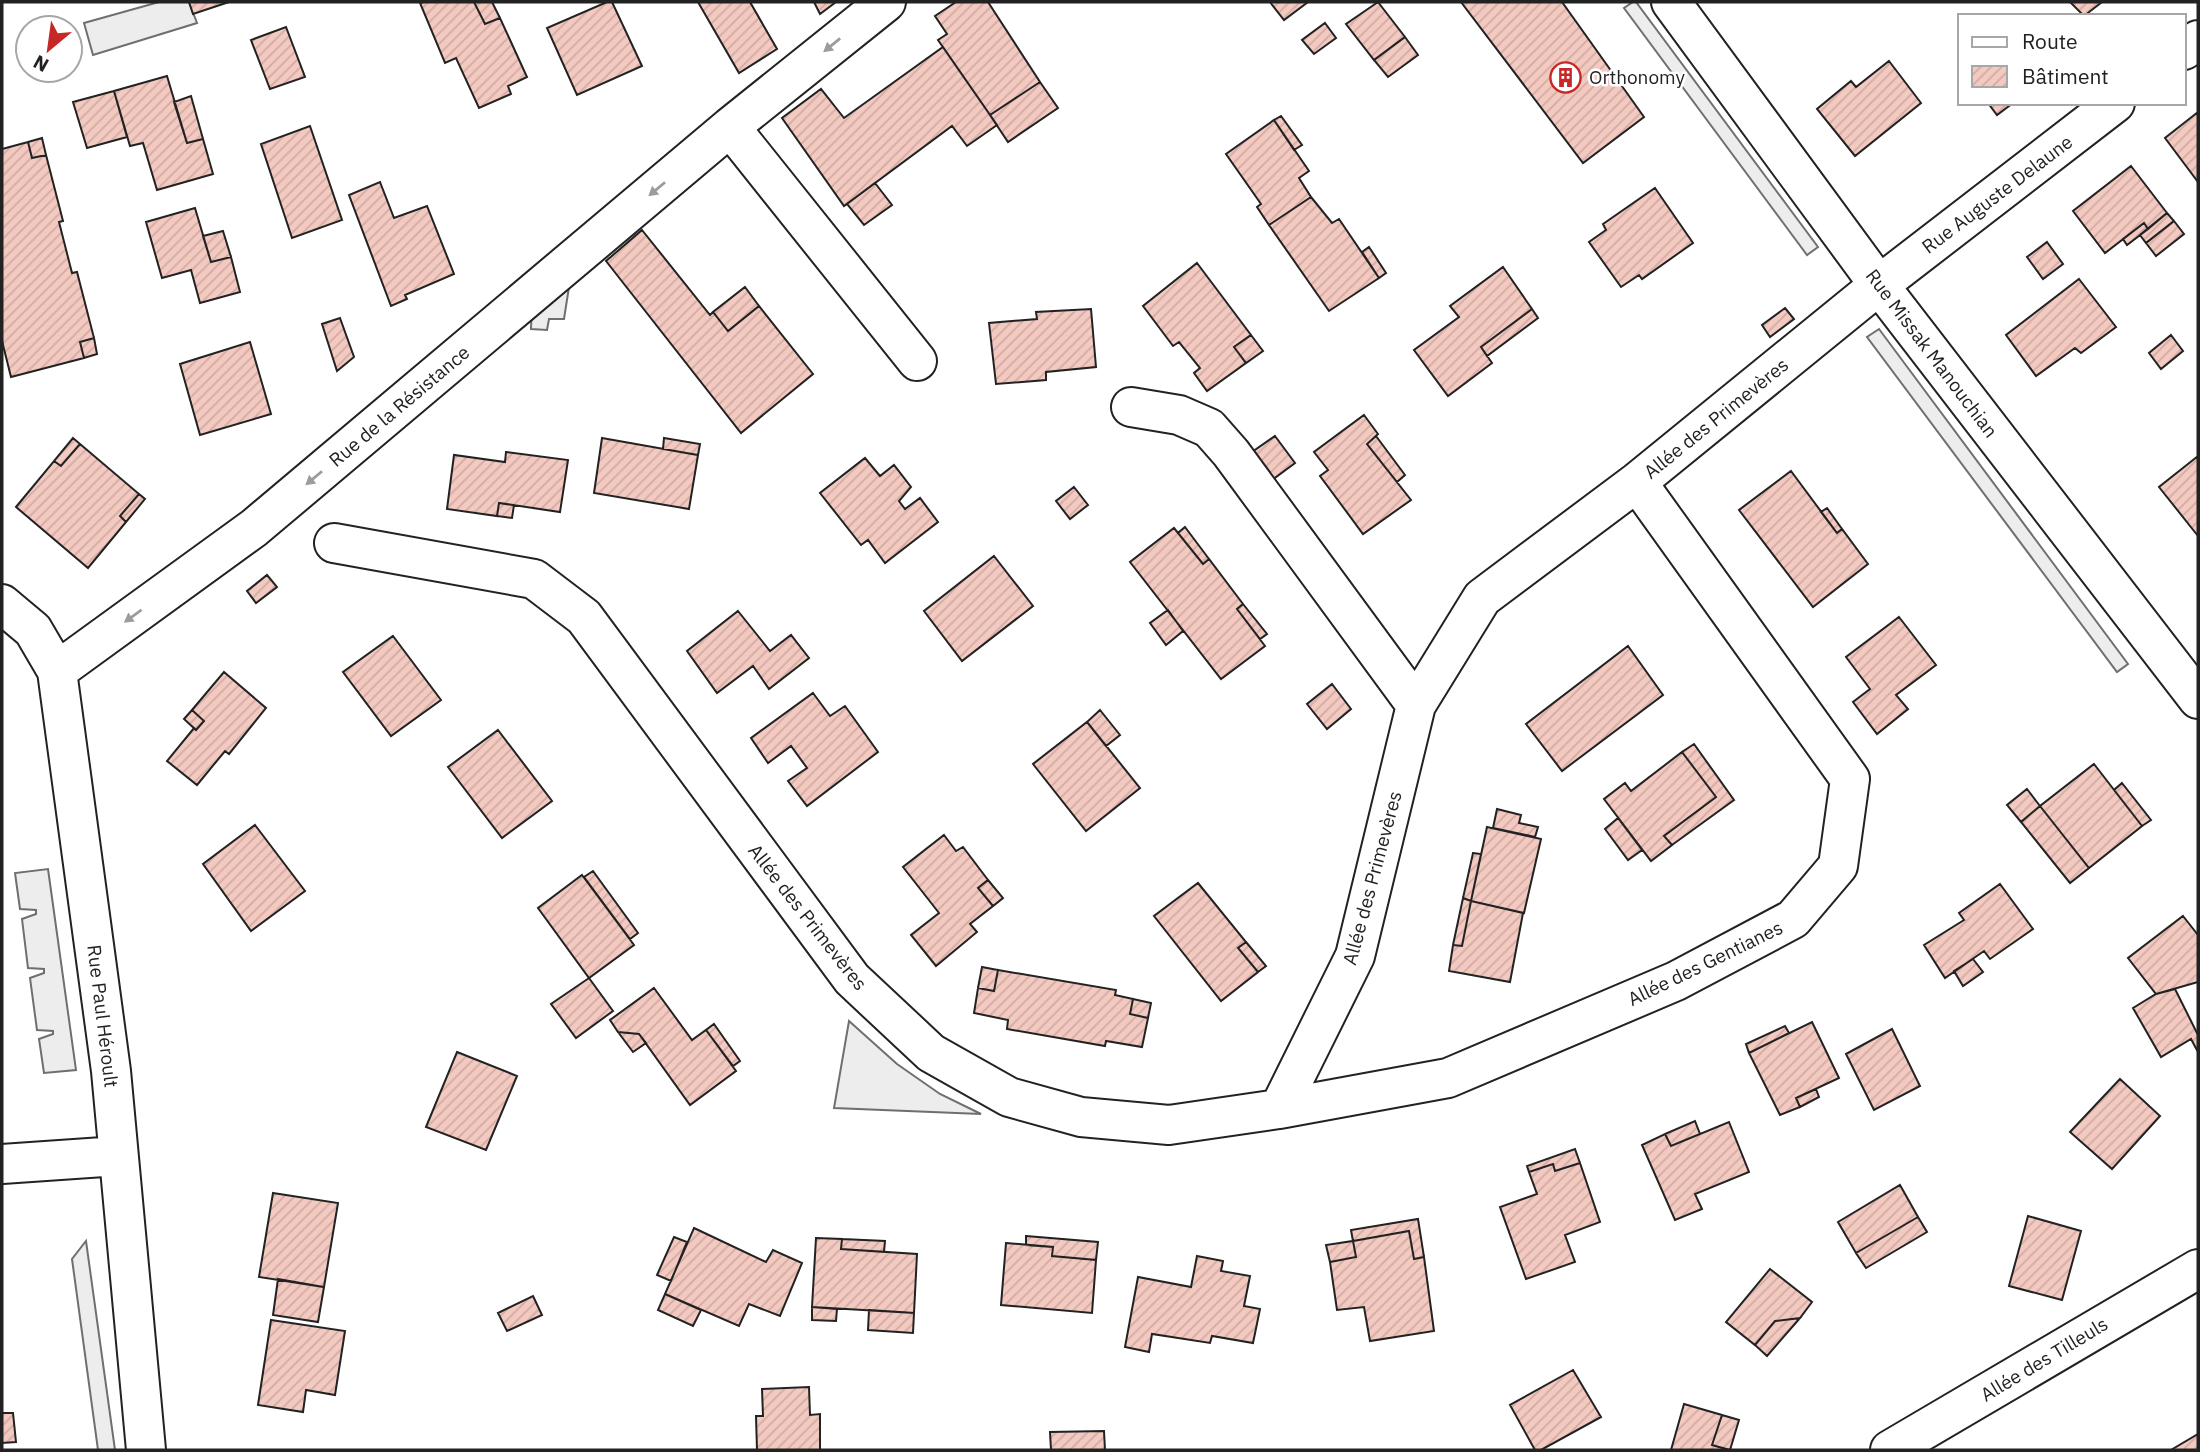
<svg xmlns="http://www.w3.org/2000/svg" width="2200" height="1452" viewBox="0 0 2200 1452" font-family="'IBM Plex Sans',sans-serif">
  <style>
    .parking { fill: #ededed; stroke: #6f6f6f; stroke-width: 2 }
    .building { fill: url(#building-hatch); stroke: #222; stroke-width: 2 }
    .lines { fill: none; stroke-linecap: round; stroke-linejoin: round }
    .minor-casing { stroke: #222; stroke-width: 42 }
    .minor { stroke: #fff; stroke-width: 38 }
    .oneway { fill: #9c9c9c }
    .labels { text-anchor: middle; stroke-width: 5; stroke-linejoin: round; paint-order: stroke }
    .poi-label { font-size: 19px; fill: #222; stroke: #fff; text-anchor: start }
    .street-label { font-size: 19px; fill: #222; stroke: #fff }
  </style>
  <defs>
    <pattern id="building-hatch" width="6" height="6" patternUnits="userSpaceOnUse" patternTransform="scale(1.75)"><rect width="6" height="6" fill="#f3c9c0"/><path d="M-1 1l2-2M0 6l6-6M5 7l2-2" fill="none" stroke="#d0aca5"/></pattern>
  </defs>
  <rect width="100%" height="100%" fill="#fff"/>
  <path class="parking" d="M159,2H189L197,23L93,55L84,23Z
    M1633,2H1636L1818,247L1807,255L1624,8Z
    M569,287L564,319H549L547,330L531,329L532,299Z
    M1879,329L2128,664L2117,672L1867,337Z
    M48,869L76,1070L44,1073L39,1039L53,1034V1031L37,1030L30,978L44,973V969L28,968L22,919L36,914V910L20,909L15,873Z
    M849,1021L897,1064L940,1094L981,1114L834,1108Z
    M86,1241L115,1450H98L72,1259Z"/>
  <path class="building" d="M189,2H229L193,14Z
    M424,2H474L485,24L500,18L527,77L508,86L511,94L479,108L456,58L445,63L420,3Z
    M474,2H492L500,18L485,24Z
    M607,2H612L642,66L577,95L547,28Z
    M698,2H750L777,49L739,73Z
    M814,2H836L820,14Z
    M956,2H988L1040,82L990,115L938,40L947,34L935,16Z
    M1270,2H1308L1284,20Z
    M1378,2L1405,37L1374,60L1346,24Z
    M1461,2H1562L1644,117L1583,163Z
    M2070,2H2102L2084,16Z
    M1325,23L1336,38L1314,54L1302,40Z
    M286,27L305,77L270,89L251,40Z
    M1405,37L1418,55L1388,77L1374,60Z
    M943,47L997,125L967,146L952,126L844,206L782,118L821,89L844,118Z
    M1889,61L1921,103L1855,156L1817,109L1851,81L1856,87Z
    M167,76L187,143L203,139L213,174L157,190L143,143L130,146L114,91Z
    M1040,82L1058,108L1008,142L990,115Z
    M114,91L127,137L87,148L73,102Z
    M191,96L203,139L187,143L174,102Z
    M1988,103H2013L1997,115Z
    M2198,112V182L2165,138Z
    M1281,116L1302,145L1294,150L1274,120Z
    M1274,120L1309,171L1299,178L1311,197L1269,225L1257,207L1261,204L1226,154Z
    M310,126L342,220L292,238L261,144Z
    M42,138L46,155L32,158L28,142Z
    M28,142L32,158L46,155L63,221L59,222L72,273L77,272L94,338L80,342L84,358L11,377L2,341V149Z
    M2131,166L2167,213L2148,229L2144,223L2105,253L2073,211Z
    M380,182L394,218L427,206L454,274L405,295L407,299L391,306L349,195Z
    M875,183L892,205L864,225L847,204Z
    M1655,188L1693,243L1642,279L1639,275L1621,287L1589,242L1606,230L1603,224Z
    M1311,197L1332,223L1339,219L1379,278L1329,311L1269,225Z
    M195,208L211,262L231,257L240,292L200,303L191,270L162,278L146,222Z
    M2167,213L2174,221L2146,243L2140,235Z
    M2174,221L2184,234L2156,256L2146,243Z
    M2144,223L2148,229L2127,245L2123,239Z
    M642,230L710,315L713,312L728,331L759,306L813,374L741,433L606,261Z
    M223,231L231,257L211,262L203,236Z
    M2047,242L2063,264L2043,279L2027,257Z
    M1369,247L1386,273L1379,278L1362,252Z
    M1197,263L1251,335L1234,347L1246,363L1207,391L1194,373L1200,368L1179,342L1173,346L1143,306Z
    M1503,267L1532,309L1481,347L1492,363L1448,396L1414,350L1459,317L1450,306Z
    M2079,279L2116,327L2081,353L2075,348L2036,376L2006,335Z
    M745,287L759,306L728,331L713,312Z
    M1785,308L1794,319L1770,337L1762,325Z
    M1091,309L1096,367L1046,372V380L996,384L989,323L1037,319L1036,312Z
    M1532,309L1538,318L1487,356L1481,347Z
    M340,318L354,357L337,371L322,324Z
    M1251,335L1263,351L1246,363L1234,347Z
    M2171,335L2183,351L2161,369L2149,353Z
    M94,338L97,354L84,358L80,342Z
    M250,342L271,414L200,435L180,364Z
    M1364,415L1378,434L1367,444L1411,500L1363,534L1320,476L1328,470L1314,452Z
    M1275,436L1295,463L1272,480L1252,452Z
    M1376,436L1405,475L1397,482L1367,444Z
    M73,438L80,444L61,466L54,461Z
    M602,438L698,455L689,509L594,493Z
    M664,438L700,444L698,455L663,449Z
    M80,444L139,494L120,516L126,522L88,568L16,507L54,461L61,466Z
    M506,452L568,460L560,512L499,503L497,516L447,509L454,455L505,462Z
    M2198,456V536L2159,487Z
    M865,458L880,476L894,465L911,487L899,501L905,509L920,498L938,522L885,563L868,540L861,545L820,493Z
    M1791,471L1837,533L1842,529L1868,564L1813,607L1739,510Z
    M1074,487L1088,505L1070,519L1056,501Z
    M139,494L145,499L126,522L120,516Z
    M499,503L514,505L512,518L497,516Z
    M1827,508L1842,529L1837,533L1821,512Z
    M1185,527L1209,559L1203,564L1178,533Z
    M1174,528L1203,564L1209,559L1243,604L1237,609L1265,646L1221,679L1130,562Z
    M994,556L1033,606L962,661L924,611Z
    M267,575L277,587L256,603L247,591Z
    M1243,604L1267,634L1260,639L1237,609Z
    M1168,610L1183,631L1166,645L1150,623Z
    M738,611L770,651L791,635L809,658L769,689L753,666L717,693L687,651Z
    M1899,617L1936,665L1896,695L1908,709L1877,734L1853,702L1870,689L1846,657Z
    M393,636L441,700L391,736L343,672Z
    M1628,646L1663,695L1562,771L1526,724Z
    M224,672L266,708L229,754L225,751L197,785L167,761L194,728L196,730L204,721L192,710Z
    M1332,684L1351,709L1327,729L1307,704Z
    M813,693L830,716L845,706L878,752L807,806L788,781L807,768L791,746L768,763L751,738Z
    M192,710L204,721L196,730L184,719Z
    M1100,710L1120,735L1106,746L1087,722Z
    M1087,722L1140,788L1086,831L1033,764Z
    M498,730L552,801L502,838L448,767Z
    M1694,744L1734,800L1672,845L1664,836L1716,797L1682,752Z
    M1682,752L1716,797L1664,836L1672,845L1651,861L1604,799L1625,783L1631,791Z
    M2094,764L2142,826L2089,868L2040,806Z
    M2122,783L2151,820L2142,826L2114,790Z
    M2027,789L2040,806L2021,822L2007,805Z
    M2040,806L2089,868L2070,883L2021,822Z
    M1497,809L1521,815L1519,823L1538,827L1535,837L1493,828Z
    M1618,818L1642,850L1628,860L1605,829Z
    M255,825L305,891L251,931L203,864Z
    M1487,827L1541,839L1524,913L1471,901Z
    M944,835L956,851L963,847L988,880L978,888L993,906L970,924L977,932L936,966L911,935L939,913L903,867Z
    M1473,853L1481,854L1471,901L1463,898Z
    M593,871L638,933L630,939L584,877Z
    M582,875L634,945L589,978L538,908Z
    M988,880L1003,898L993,906L978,888Z
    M1198,883L1246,942L1238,948L1258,972L1221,1001L1154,916Z
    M2000,884L2033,929L1990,959L1984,951L1945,978L1924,945L1964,920L1959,913Z
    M1463,898L1471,901L1462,946L1453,945Z
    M1471,901L1523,913L1510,982L1449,971L1453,945L1462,946Z
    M2183,916L2198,935V982L2156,994L2128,958Z
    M1246,942L1266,966L1258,972L1238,948Z
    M1973,959L1983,972L1963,986L1954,971Z
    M982,967L998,970L994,991L978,988Z
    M998,970L1116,990L1115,995L1133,999L1130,1014L1148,1018L1142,1047L1106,1041L1105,1046L1007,1029L1008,1020L974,1013L978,988L994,991Z
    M589,978L613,1011L576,1038L551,1004Z
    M654,988L692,1040L706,1030L736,1071L690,1105L639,1034L618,1032L610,1020Z
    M2175,989L2198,1035V1052L2191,1039L2161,1057L2133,1008L2156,994Z
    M1133,999L1151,1003L1148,1018L1130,1014Z
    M1812,1022L1839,1078L1796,1098L1800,1107L1780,1115L1749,1053Z
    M714,1024L740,1061L733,1066L706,1030Z
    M1785,1026L1789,1033L1749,1053L1746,1044Z
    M1892,1029L1920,1086L1874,1110L1846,1054Z
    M618,1032L639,1034L646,1043L633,1052Z
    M457,1052L517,1076L486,1150L426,1127Z
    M2120,1079L2160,1116L2112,1169L2070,1132Z
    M1816,1089L1819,1097L1800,1107L1796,1098Z
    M1695,1121L1700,1134L1671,1146L1665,1134Z
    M1729,1122L1749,1172L1695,1194L1702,1209L1675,1220L1642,1145L1665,1134L1671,1146Z
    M1575,1149L1580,1163L1555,1171L1553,1164L1529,1172L1527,1166Z
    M1580,1163L1600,1222L1565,1235L1575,1262L1526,1279L1500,1207L1537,1194L1529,1172L1553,1164L1555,1171Z
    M1900,1185L1918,1217L1856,1253L1838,1222Z
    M273,1193L338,1203L324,1287L259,1277Z
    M2028,1216L2081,1231L2062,1300L2009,1286Z
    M1918,1217L1927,1232L1866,1268L1856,1253Z
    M1418,1219L1424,1257L1414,1259L1409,1231L1353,1241L1351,1230Z
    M694,1228L766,1262L773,1250L802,1263L780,1316L749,1304L739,1326L665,1294Z
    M1409,1231L1414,1259L1424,1257L1434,1331L1370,1341L1364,1307L1337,1310L1330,1262L1356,1257L1353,1241Z
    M1026,1236L1098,1242L1096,1260L1052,1256L1053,1247L1026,1245Z
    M674,1237L687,1242L671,1281L657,1275Z
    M816,1238L842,1239L841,1249L917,1254L914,1313L812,1307Z
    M842,1239L885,1241L884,1252L841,1249Z
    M1353,1241L1356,1257L1330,1262L1326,1245Z
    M1006,1243L1053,1247L1052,1256L1096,1260L1092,1313L1001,1305Z
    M1197,1256L1223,1261L1221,1271L1250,1276L1244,1306L1260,1309L1253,1343L1212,1336L1210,1343L1152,1334L1149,1352L1125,1347L1138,1277L1191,1287Z
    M1770,1269L1812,1302L1800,1318L1775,1321L1755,1345L1726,1322Z
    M278,1279L324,1287L318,1322L273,1315Z
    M665,1294L701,1310L693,1326L658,1310Z
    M533,1296L542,1315L507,1331L498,1313Z
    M812,1307L837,1309L836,1321L812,1320Z
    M869,1310L914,1313L913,1333L868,1330Z
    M1800,1318L1767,1356L1755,1345L1775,1321Z
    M271,1320L345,1331L335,1395L306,1390L303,1412L258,1405Z
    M1573,1370L1601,1417L1541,1450H1535L1510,1405Z
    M809,1387L810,1415L820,1414V1450H757L756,1416H763L762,1389Z
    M1684,1404L1722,1415L1712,1445L1729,1450H1671Z
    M2,1413H13L16,1442L2,1443Z
    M1722,1415L1739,1420L1730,1450L1712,1445Z
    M1104,1431L1105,1450H1051L1050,1432Z
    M2198,1434V1450H2171Z"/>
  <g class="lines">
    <defs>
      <path id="minor" d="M1671,2L1879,285L2198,699
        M2184,50L2198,40
        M730,127L917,361
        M1131,407L1179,415L1209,428L1231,453L1416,705
        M334,543L534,579L584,617L852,979L931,1053L1009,1097L1081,1117L1169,1125L1279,1109L1355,956L1416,705L1482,598L1637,482L1879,285L2115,103
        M2,604L33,630L57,671L111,1071L146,1450
        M57,671L254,528L730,127L886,2
        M1279,1109L1448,1078L1676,981L1793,919L1838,866L1850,779L1637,482
        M2,1164L118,1156
        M1890,1450L2198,1269"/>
    </defs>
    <use href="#minor" class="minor-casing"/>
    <use href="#minor" class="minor"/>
  </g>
  <defs><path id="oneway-solid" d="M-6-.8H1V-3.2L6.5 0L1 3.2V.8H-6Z" transform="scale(1.75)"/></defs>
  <g class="oneway">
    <use href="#oneway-solid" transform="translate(832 45) rotate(141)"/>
    <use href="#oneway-solid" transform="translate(657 189) rotate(140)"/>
    <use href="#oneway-solid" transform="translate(314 478) rotate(140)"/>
    <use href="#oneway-solid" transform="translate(133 616) rotate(144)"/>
  </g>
  <defs>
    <symbol id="building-ring" viewBox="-11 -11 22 22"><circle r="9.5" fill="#fff" stroke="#c62828" stroke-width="1.5"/><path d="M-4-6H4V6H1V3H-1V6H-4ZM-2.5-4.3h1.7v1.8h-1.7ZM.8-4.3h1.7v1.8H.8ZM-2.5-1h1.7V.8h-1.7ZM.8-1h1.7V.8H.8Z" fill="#c62828"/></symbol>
  </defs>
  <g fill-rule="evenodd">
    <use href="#building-ring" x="1548" y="60" width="35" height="35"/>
  </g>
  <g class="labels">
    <g class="poi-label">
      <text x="1589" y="84">Orthonomy</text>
    </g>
    <g class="street-label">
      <text transform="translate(1997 194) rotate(-37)" y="7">Rue Auguste Delaune</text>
      <text transform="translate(1932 353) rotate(53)" y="7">Rue Missak Manouchian</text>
      <text transform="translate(399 406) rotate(-40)" y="7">Rue de la Résistance</text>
      <text transform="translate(1716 418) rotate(-39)" y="7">Allée des Primevères</text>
      <text transform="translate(1372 878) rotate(-75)" y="7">Allée des Primevères</text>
      <text transform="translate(808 917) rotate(52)" y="7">Allée des Primevères</text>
      <text transform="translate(1705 963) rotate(-26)" y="7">Allée des Gentianes</text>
      <text transform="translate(103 1016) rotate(83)" y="7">Rue Paul Héroult</text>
      <text transform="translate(2044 1359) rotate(-31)" y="7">Allée des Tilleuls</text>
    </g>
  </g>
  <rect width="2200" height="1452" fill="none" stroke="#222222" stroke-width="7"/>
  <rect x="1958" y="14" width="228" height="91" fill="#ffffff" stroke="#a7a7a7" stroke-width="2"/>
  <rect x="1972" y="37" width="35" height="10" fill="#ffffff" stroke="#a7a7a7" stroke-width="2"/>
  <text x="2022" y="49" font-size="21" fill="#222222">Route</text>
  <rect x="1972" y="66" width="35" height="21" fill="url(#building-hatch)" stroke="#a7a7a7" stroke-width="2"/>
  <text x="2022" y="84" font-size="21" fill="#222222">Bâtiment</text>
  <g transform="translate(49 49) rotate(209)"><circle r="33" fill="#ffffff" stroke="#a7a7a7" stroke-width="2"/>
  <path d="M0-5L12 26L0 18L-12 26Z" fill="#c62828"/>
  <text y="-10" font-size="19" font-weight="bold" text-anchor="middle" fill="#222222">N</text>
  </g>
</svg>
